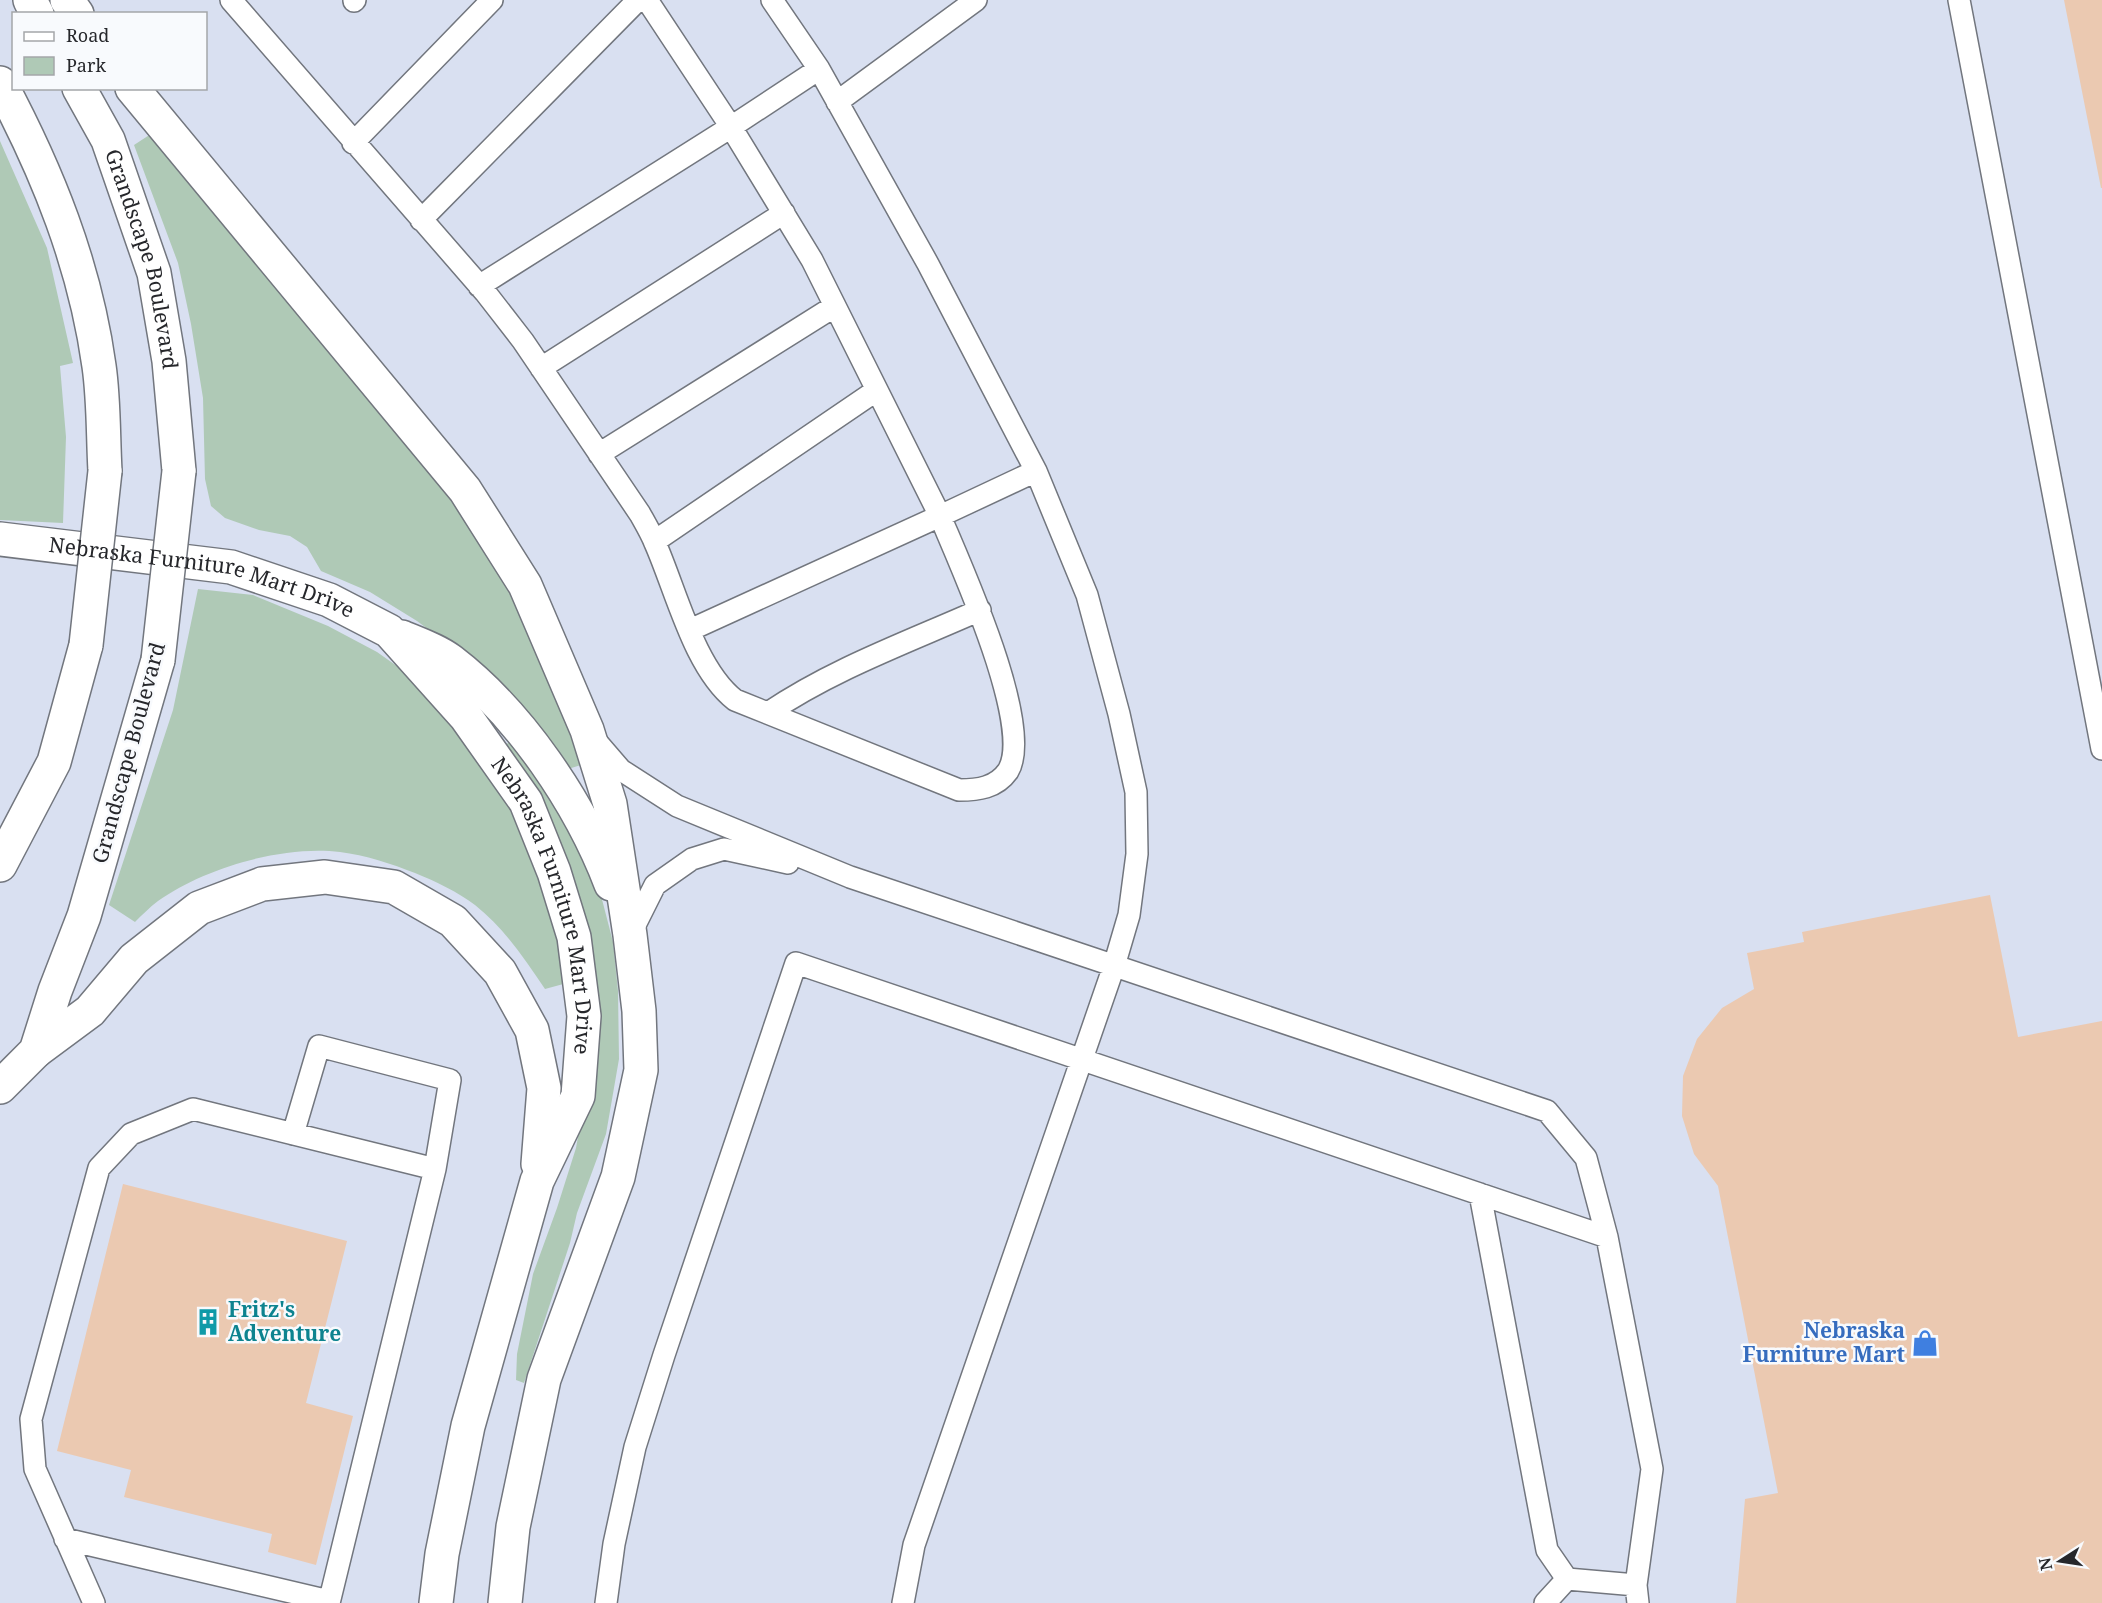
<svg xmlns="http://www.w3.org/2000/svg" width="2102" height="1603" viewBox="0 0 2102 1603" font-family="'Noto Serif',serif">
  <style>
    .built { fill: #d9e0f1; fill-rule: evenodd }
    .green { fill: #afc9b6 }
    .building { fill: #ebc9b1 }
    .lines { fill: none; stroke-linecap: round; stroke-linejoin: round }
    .lane-casing { stroke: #72767e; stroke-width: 24 }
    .secondary-casing { stroke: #72767e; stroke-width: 36 }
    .lane { stroke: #fff; stroke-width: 21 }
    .secondary { stroke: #fff; stroke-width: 33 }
    .secondary-bridge-casing { stroke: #72767e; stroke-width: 36; stroke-linecap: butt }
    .secondary-bridge { stroke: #fff; stroke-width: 33 }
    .labels { text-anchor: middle; stroke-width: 5; stroke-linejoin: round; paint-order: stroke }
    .street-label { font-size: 21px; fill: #26272b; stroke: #f8fafd }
    .culture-label { font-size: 21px; font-weight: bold; fill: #0d838f; stroke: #f8fafd; text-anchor: start }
    .shop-label { font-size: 21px; font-weight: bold; fill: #366cbe; stroke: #f8fafd; text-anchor: end }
  </style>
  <rect width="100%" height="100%" fill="#e8ecf6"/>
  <path class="built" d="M0,0H2102V1603H0ZM14,14H206V88H14Z"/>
  <path class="green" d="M157,130L464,512L538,640L565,710L581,765L568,769L452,647L417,621L370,592L321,571L307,547L290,536L259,530L225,518L211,506L205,479L203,398L191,324L178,263L134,145Z
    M0,141L47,248L73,363L60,366L66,437L63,523L0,520Z
    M198,589L253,595L328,626L377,652L411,676L452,717L503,792L539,866L557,926L567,983L545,989C524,958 504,928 475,905C458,892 435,881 415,873C392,864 365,855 340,852C283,845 204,868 158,901C150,907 142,915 135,922L109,905L173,710Z
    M514,739L542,775L597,880L613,942L618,991L619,1059L606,1134L577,1213L570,1243L524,1383L516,1380L517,1354L533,1274L557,1208L576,1148L595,1040L502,747Z"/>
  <path class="building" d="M2064,0H2102V188H2101Z
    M1990,895L2018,1037L2102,1021V1603H1736L1745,1499L1778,1493L1718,1186L1694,1154L1682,1116L1683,1076L1697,1039L1722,1008L1754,989L1747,953L1804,942L1802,932Z
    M123,1184L347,1241L306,1403L353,1416L316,1565L268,1552L272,1534L124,1497L131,1470L57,1451Z"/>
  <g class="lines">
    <defs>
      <path id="lane" d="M231,0L485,292L523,341L640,514C645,523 651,533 655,543C676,590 694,668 735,700L959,790C978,790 996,788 1008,771C1035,727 960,564 940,516L1036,471
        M772,0L819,69L928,264L1036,471L1087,595L1119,714L1136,792L1137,854L1129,915L1114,966L914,1545L903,1603
        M1959,0L2102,749
        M354,1L355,0
        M837,102L976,0
        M353,143L492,0
        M421,220L638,0
        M479,286L731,127L647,0
        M541,368L784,213
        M599,454L835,306
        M655,541L877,390
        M690,630L940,516L812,260L731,127L819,69
        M768,713C833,669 908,642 980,610
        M596,741L621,770L677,806L850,877L1547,1111L1586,1158L1607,1237L1652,1469L1636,1585L1638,1603
        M630,935L655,885L692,859L724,849L788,863
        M293,1134L319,1046L450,1080L435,1169
        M1480,1194L1547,1550L1567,1579
        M65,1539L329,1601
        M94,1603L35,1469L31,1419L99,1168L131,1134L193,1109L435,1169L329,1603
        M606,1603L614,1544L635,1447L664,1355L796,963L1607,1237
        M1545,1603L1567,1579L1636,1585"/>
      <g id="secondary">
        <path d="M30,0L37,14"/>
        <path d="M67,0L77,14"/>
        <path d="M0,83C48,173 85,265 99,366C104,400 103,436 105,471"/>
        <path id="s1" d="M79,88L108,140L154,273L169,361L179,471"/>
        <path d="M132,88L465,490L525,585L587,730L610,804L630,935L639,1011L641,1070L618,1177L544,1379L513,1527L505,1603"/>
        <path id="s2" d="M0,539L231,567L329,600L389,631L466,717L526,802L554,872L574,937L584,1016L578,1096L537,1181L468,1426L442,1554L436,1603"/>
        <path d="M402,637C418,644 437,650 451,661C520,714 580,803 611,884"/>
        <path d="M0,865L54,762L86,645"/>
        <path d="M36,1051L90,1011L134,959L199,908L262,884L325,877L394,887L453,921L500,972L532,1030L544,1088L538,1164"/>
        <path d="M0,1087L36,1051L55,991L84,916L158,660"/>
      </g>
    </defs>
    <use href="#lane" class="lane-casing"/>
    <use href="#secondary" class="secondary-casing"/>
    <use href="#lane" class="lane"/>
    <use href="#secondary" class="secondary"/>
    <defs>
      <path id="secondary-bridge" d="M86,645L105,471
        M158,660L179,471"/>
    </defs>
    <use href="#secondary-bridge" class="secondary-bridge-casing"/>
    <use href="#secondary-bridge" class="secondary-bridge"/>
  </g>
  <defs>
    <symbol id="building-bare" viewBox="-9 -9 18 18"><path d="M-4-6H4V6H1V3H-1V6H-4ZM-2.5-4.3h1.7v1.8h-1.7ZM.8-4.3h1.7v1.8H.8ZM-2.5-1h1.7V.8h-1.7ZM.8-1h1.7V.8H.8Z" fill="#0f9aa8" stroke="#f8fafd" stroke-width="2.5" paint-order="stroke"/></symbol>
    <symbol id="shop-bare" viewBox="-9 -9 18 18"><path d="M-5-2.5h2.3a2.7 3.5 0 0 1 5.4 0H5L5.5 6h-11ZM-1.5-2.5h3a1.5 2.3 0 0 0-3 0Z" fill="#3f7fe0" stroke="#f8fafd" stroke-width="2.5" paint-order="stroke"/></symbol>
  </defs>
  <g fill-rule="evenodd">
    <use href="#building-bare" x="189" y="1303" width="38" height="38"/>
    <use href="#shop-bare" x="1906" y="1324" width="38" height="38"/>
  </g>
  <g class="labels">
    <g class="street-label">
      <text dy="7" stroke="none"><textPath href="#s1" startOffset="184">Grandscape Boulevard</textPath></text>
      <text dy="7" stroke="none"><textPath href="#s2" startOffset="206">Nebraska Furniture Mart Drive</textPath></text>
      <text transform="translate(129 753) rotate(-75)" y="7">Grandscape Boulevard</text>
      <text dy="7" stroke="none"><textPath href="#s2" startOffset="728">Nebraska Furniture Mart Drive</textPath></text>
    </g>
    <g class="culture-label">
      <text x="228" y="1317">Fritz's<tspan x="228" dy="24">Adventure</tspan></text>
    </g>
    <g class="shop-label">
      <text x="1905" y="1338">Nebraska<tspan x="1905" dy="24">Furniture Mart</tspan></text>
    </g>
  </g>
  <rect x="12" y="12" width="195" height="78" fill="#f8fafd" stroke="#a4a6a9" stroke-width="1.5"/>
  <rect x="24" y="32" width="30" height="9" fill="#ffffff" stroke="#a4a6a9" stroke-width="1.5"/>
  <text x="66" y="42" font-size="18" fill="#26272b">Road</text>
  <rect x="24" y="57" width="30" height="18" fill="#afc9b6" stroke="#a4a6a9" stroke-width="1.5"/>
  <text x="66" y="72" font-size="18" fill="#26272b">Park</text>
  <g transform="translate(2060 1561) rotate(258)" stroke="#f8fafd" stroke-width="4.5" paint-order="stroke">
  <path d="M0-4.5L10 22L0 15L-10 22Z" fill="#26272b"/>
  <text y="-9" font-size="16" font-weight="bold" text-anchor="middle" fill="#26272b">N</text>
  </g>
</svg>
